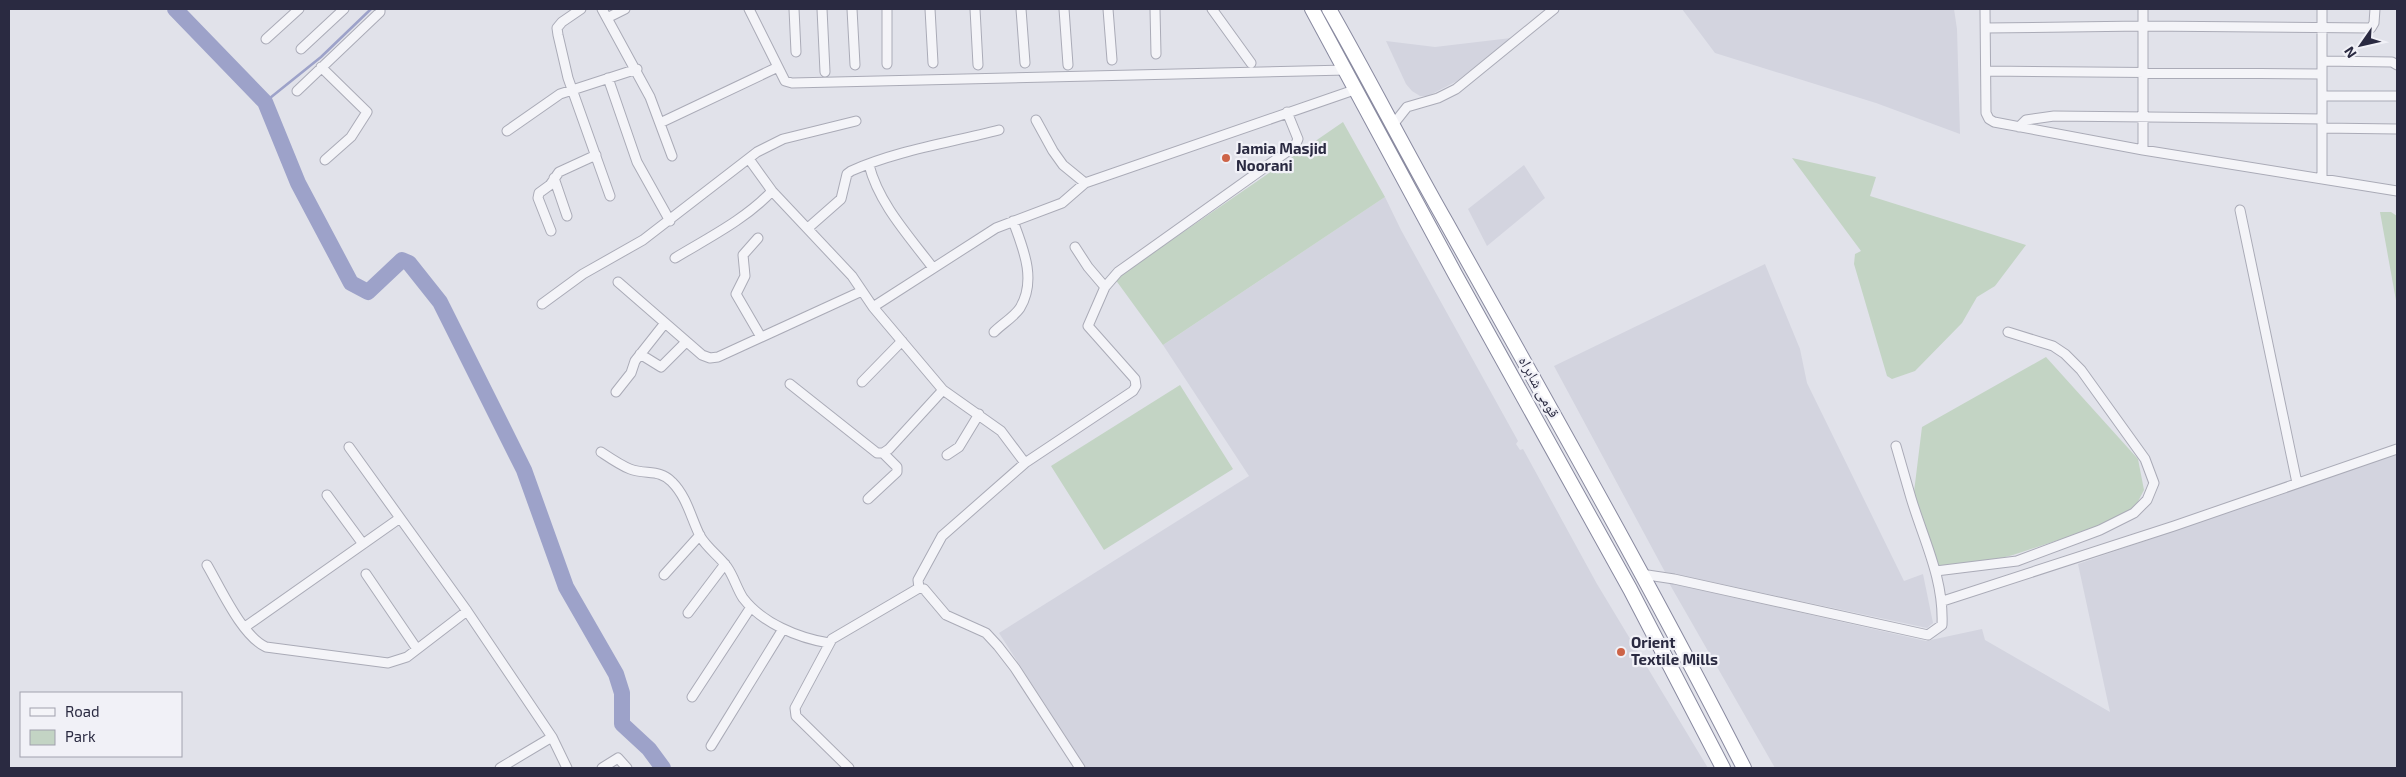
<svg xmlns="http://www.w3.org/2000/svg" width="2406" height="777" viewBox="0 0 2406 777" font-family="'Exo 2','Noto Naskh Arabic',sans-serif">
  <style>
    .built { fill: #d3d4df }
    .green { fill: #c3d4c4 }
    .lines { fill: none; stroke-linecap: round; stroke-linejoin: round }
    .stream { stroke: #9da2c9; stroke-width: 2.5 }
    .river { stroke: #9da2c9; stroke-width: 16 }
    .minor-casing { stroke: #aaabb7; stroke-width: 11 }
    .trunk-casing { stroke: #898aa0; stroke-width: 16 }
    .minor { stroke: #f4f4f8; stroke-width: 9 }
    .trunk { stroke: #fff; stroke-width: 14 }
    .poi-dot { fill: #cd6448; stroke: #f1f1f7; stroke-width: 2 }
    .labels { text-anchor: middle; stroke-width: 4.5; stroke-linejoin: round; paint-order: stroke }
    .poi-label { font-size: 15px; font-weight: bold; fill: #2a2a41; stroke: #f1f1f7; text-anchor: start }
    .street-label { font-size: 15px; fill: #2a2a41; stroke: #f1f1f7 }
  </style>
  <rect width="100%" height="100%" fill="#e1e2ea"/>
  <path class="built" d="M1682,9H1954L1957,29L1960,134L1876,103L1715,53Z
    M1511,38L1457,81L1428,96H1420L1412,91L1406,84L1386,41L1435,47Z
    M1524,165L1545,198L1487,246L1468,209Z
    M1385,197L1401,230L1518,441L1516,444L1520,450L1523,449L1597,584L1708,768H1086L999,633L1249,476L1163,345Z
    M1765,264L1800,349L1807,383L1904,581L1923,574L1933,623L1927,628L1665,572L1554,366Z
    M2397,454V768H1775L1669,583L1926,641L1982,629L1985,640L2110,712L2078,564Z"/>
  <path class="green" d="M1343,122L1385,197L1163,345L1115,279Z
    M1792,158L1876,177L1870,196L2026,245L1995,286L1977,297L1962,323L1915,371L1892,379L1887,376L1854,264L1855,254L1861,251Z
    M2380,212H2391L2397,216V306Z
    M2046,357L2138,459L2144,490L2134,509L2098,527L2013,555L1938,574L1913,500L1922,427Z
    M1180,385L1233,469L1104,550L1051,466Z"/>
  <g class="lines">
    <path class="stream" d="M265,102L321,57L371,9"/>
    <path class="river" d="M175,9L265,102L298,183L351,283L368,292L402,260L409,263L440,302L524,470L566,587L616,674L622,693V724L649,749L663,768"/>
    <defs>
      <path id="minor" d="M581,9L562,22L557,28L558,35L568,78L610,196
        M602,9L650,97L672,156
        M749,9L785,81L792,83L1347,70
        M794,9L796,52
        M822,9L825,72
        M852,9L855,65
        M887,9V64
        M930,9L933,63
        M975,9L978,65
        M1021,9L1025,63
        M1064,9L1068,65
        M1108,9L1112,60
        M1155,9L1156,54
        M1212,9L1251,63
        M1985,9L1986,113L1989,119L1994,122L2143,150L2397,191
        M607,18L625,9
        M1986,28L2143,26L2371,28L2374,23L2375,9
        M266,39L299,9
        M301,49L344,9
        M2322,61L2392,62L2397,65
        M321,67L367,112L351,137L325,160
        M1986,71L2322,74
        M608,78L637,162L670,221
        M297,91L380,12V9
        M2322,96H2397
        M1036,120L1053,151L1063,165L1085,183
        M660,123L778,67
        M1392,126L1407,107L1438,98L1456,89L1554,9
        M2019,127L2026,120L2054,116L2322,119
        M2322,128L2397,129
        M507,131L560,94L637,69
        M2143,150V9
        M749,159L772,191L852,276L873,307L943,390L1001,431L1025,463
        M869,165C879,204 909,236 933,268
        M554,178L567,216
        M2322,179V9
        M2240,210L2297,483
        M808,228L841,199L847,174L851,171C898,150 949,143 999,130
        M551,231L538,198L539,193L550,185L559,172L596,155
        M758,238L743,255L745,276L736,294L761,337
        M1075,247L1088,267L1105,287
        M675,258C708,238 746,219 772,191
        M618,282L702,355L710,358L718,357L862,291
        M542,304L583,274L643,240L757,152L783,139L856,121
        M873,307L996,228L1062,203L1085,183L1357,89
        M994,332C1002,324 1014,317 1020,308C1037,280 1023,248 1013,221
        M640,354L661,367L686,342
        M862,382L902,341
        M790,384L877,453H883L889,449L943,390
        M616,392L631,373L635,361L665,323
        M349,447L467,611L552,737L567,768
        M601,452C610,458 620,465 630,469C646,475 660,469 672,482C687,497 691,518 700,536C707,548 719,556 727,567C734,577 737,589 743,598C762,623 798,638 829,643
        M947,455L959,447L979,414
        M327,495L363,544
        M868,499L897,472V467L883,453
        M207,565C221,589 242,636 266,647L388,663L407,657L467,611
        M1936,571L2017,561L2100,530L2134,513L2147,500L2154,483L2145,459L2081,370L2065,354L2053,346L2008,332
        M366,574L417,649
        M1641,574L1674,579L1928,635L1942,625C1944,579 1924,541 1911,498C1906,481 1901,463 1896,446
        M664,575L700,535
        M1943,601L2174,526L2397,449
        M688,613L725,564
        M245,627L400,518
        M692,697L751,607
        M711,746L783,629
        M500,768L552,737
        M602,768L618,758L627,768
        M849,768L796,716L795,708L832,639L919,588
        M1080,768L1015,668L998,646L986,633L946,615L924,589L919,588L918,580L942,536L1025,463L1133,391L1136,386L1135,379L1088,326L1105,287L1118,272L1295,146L1298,139L1287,112"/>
      <path id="trunk" d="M1312,9L1455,274L1630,589L1723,768
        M1329,9C1369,79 1406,152 1446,222C1547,403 1650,583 1744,768"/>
    </defs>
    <use href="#minor" class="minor-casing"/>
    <use href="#trunk" class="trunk-casing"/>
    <use href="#minor" class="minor"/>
    <use href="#trunk" class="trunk"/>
  </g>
  <g class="poi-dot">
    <circle cx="1226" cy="158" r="5"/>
    <circle cx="1621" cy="652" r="5"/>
  </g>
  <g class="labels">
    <g class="poi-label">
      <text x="1236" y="154">Jamia Masjid<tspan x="1236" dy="17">Noorani</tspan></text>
      <text x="1631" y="648">Orient<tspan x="1631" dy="17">Textile Mills</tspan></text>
    </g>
    <g class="street-label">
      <text transform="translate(1539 387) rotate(61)" y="5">قومی شاہراہ</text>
    </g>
  </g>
  <rect width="2406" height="777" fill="none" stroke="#2a2a41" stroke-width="20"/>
  <rect x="20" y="692" width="162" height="65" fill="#f1f1f7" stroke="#a1a1ae"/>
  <rect x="30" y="708" width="25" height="8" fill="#f4f4f8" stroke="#a1a1ae"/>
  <text x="65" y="717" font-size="15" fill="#2a2a41">Road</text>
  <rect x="30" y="730" width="25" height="15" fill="#c3d4c4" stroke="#a1a1ae"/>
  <text x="65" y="742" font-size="15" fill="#2a2a41">Park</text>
  <g transform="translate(2361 45) rotate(236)" stroke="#f1f1f7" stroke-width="4" paint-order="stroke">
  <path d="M0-4L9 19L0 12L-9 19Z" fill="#2a2a41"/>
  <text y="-8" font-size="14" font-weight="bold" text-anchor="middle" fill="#2a2a41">N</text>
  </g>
</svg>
